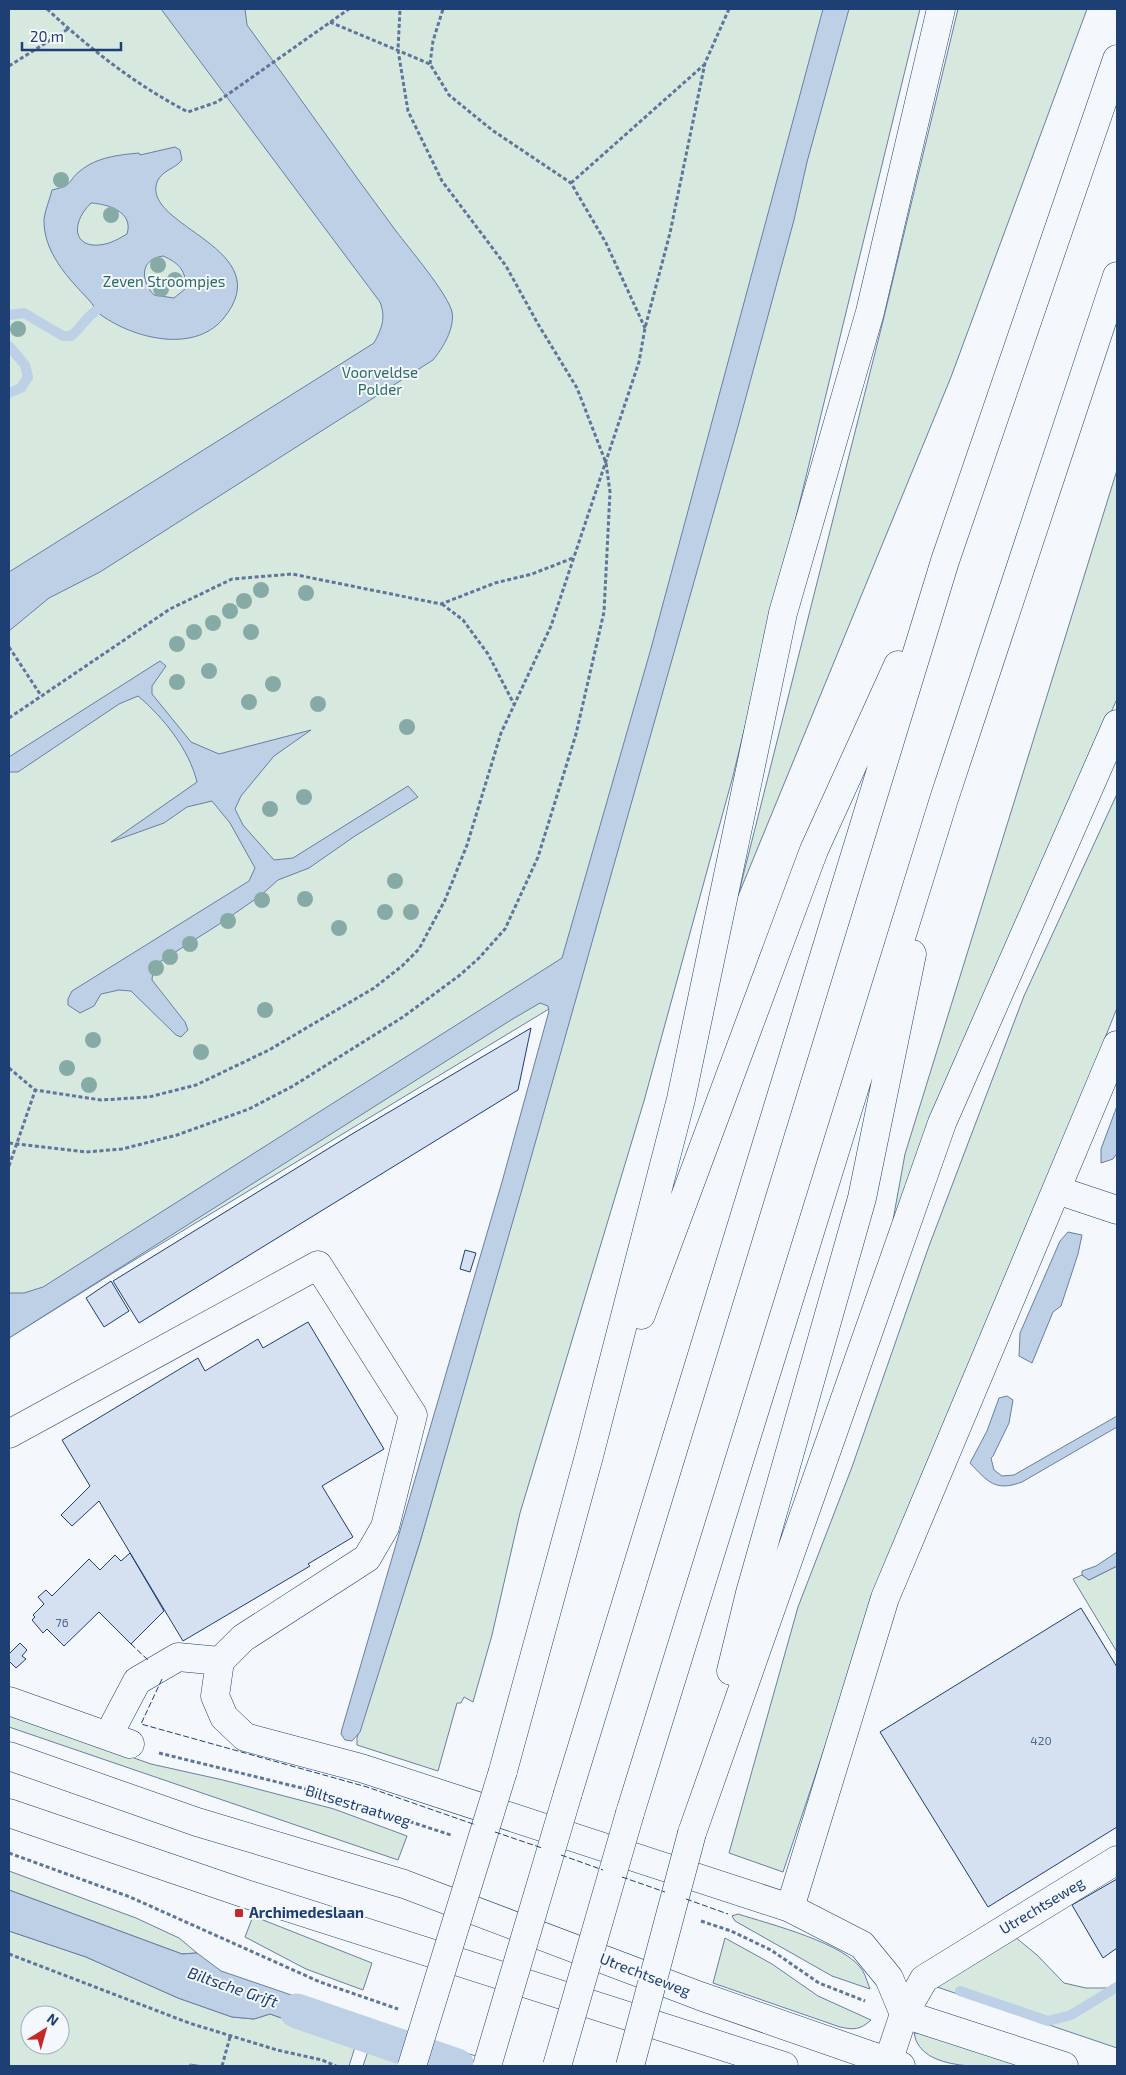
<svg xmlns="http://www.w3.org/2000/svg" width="1126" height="2075" viewBox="0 0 1126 2075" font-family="'Exo 2',sans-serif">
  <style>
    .green { fill: #d7e8df; stroke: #687fa3; fill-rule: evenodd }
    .water { fill: #bed0e5; stroke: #687fa3; fill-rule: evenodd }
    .pier { fill: #f4f7fb; stroke: #687fa3 }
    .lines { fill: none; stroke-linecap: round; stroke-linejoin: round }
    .stream { stroke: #bed0e5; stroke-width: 10 }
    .canal { stroke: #bed0e5; stroke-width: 35 }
    .building { fill: #d5e0f0; stroke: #1d3f73 }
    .minor-casing { stroke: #1d3f73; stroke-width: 29 }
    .major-casing { stroke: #1d3f73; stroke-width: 29 }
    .highway-casing { stroke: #1d3f73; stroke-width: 29 }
    .path { stroke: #5e769c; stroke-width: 3; stroke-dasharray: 4 2.5; stroke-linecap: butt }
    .minor { stroke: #f4f7fb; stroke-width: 28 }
    .major { stroke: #f4f7fb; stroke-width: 28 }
    .highway { stroke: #f4f7fb; stroke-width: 28 }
    .highway-bridge-casing { stroke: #1d3f73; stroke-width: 29; stroke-linecap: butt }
    .highway-bridge { stroke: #f4f7fb; stroke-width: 28 }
    .fence { stroke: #1d3f73; stroke-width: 1; stroke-dasharray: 6 2.5; stroke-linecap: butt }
    .tree { fill: #86aba6 }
    .poi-dot { fill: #c62828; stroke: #f4f7fb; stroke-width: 2 }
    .labels { text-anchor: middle; stroke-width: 4; stroke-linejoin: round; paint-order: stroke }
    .number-label { font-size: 12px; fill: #4b6792 }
    .park-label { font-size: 15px; fill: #2c6c60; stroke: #f4f7fb }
    .street-label { font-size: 15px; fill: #1d3f73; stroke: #f4f7fb }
    .poi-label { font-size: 15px; font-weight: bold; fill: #1d3f73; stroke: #f4f7fb; text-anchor: start }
    .water-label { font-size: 16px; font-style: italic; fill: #1d3f73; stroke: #f4f7fb }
  </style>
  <rect width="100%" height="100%" fill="#f4f7fb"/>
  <path class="green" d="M9,9H920L733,776L644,1101L520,1513L492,1635L473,1702L464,1697L461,1703H457L438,1771L357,1745V1738L420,1542L577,992L113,1273L9,1338Z
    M958,9H1087L951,377L738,896L883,321Z
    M1117,470V699L993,974L893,1220L905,1154Z
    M1117,794V1008L846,1684L783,1872L729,1853L798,1607L852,1467L929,1246L1024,996Z
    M1117,1566V1652L1073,1579L1082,1575L1089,1580Z
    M9,1714L151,1764L223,1780L334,1809L407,1836L398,1860L9,1727Z
    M9,1871L136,1918L179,1938L197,1953L182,1954L9,1890Z
    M738,1914C769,1924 846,1943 863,1971C866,1977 868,1984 870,1989L832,1976L735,1921L732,1916Z
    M253,1916L372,1963L363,1990L306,1969L245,1937Z
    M9,1931L86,1957L178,1998L232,2017L254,2019L270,2014L356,2044L349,2066H203L190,2064L189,2066H9ZM30,2015H60V2045H30Z
    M1009,1932L1037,1955L1064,1983L1086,1988H1107L1117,1982V2048L937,1987Z
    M725,1938L772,1964L818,1996L871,2020C860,2030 854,2030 840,2027L713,1983Z
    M914,2033H924L1023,2066C993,2066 920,2074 914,2033Z
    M369,2048L421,2066H363Z"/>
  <path class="water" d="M161,9H245L247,25C297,93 345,163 396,231C408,247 448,294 452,312C455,328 443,348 433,360L100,572L49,598L9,631V572L374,343C382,328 386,318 380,302Z
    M823,9H849L807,162L794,220L737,430L521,1193L420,1542L360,1732L352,1741L345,1740L341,1734L342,1729L502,1182L549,1011L548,1006L540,1003L511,1020L9,1338V1293H24L43,1287L562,958L650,652Z
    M175,147L180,150L182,160C175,169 162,170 157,182C141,227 282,248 223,319C193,354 133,338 101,315C96,311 93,304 89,300C68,278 43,252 44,219C45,210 50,199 52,190C75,185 67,181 80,171C97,157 118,155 139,153L140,155ZM91,203C108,204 134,212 127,234C122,237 115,241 109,243C76,253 67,227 91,203ZM163,256C179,263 187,271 185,289L174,298L154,295C140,280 140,259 163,256Z
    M160,661L166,666L152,686V694L191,742L219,754L311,730L274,756L241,796L235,809L243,825L274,860L293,858L408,786L418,797L355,836L309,868L278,880L260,896L221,923L158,963L153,970L152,980L185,1022L188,1030L181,1037L176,1035L131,991L119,990L101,994L94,1006L80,1013L68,1005V999L72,991L249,881L255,868L230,823L212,801L187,807L164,823L111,842L197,782C189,749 163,717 138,696L119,704L18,772H9V757Z
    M1117,1106V1153L1113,1159L1101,1163V1149Z
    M1068,1232L1082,1235L1078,1254L1061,1306L1053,1312L1032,1363L1019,1356L1020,1333L1060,1241Z
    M1007,1396L1013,1400L1009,1423L993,1456L991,1458L994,1470L1002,1476L1014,1475L1117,1416V1427L1022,1482C995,1492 988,1482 970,1463L987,1431L999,1398Z
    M1117,1552V1566L1089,1580L1082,1575V1571L1096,1566Z
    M9,1890L182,1954L197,1953L221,1971L347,2014L339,2038L270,2014L254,2019L232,2017L178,1998L86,1957L9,1931Z"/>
  <path class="pier" d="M375,2024L501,2064L503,2066H414L367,2049L372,2026Z"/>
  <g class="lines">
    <path class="stream" d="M9,315L24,313L63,336H71C81,328 86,317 97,310
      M9,346L25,365L28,377L21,388L9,393
      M960,1991L1048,2021L1071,2015L1117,1987"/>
    <path class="canal" d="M297,2011L457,2066"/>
  </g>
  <path class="building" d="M531,1028L518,1090L139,1323L113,1281L352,1134Z
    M465,1250L476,1253L470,1272L460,1269Z
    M111,1281L129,1311L104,1327L86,1298Z
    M308,1322L384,1449L322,1486L353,1537L308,1564L310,1566L183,1641L99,1501L72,1526L61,1515L90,1486L62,1440L198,1358L205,1371L258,1339L263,1348Z
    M130,1553L164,1611L131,1644L99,1612L64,1646L47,1629L43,1633L32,1620L35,1617L33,1615L44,1604L38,1597L46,1590L52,1596L89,1559L100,1570L115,1555L121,1561Z
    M1081,1608L1117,1667V1827L988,1907L880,1732Z
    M20,1643L27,1650L22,1656L26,1659L16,1668L9,1661V1654Z
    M1117,1879V1948L1103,1958L1072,1905Z"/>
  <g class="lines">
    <defs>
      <path id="minor" d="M1057,1190L1117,1210
        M9,1434L318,1265L413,1415L385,1527L367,1558L243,1638L220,1661L215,1696L224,1717L245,1737L361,1768L790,1908L862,1945L889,1978L904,2014
        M9,1701L130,1744
        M108,1736L137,1681L178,1657L220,1661
        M790,1908L885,1598L1117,1045
        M904,2014L1064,2066
        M888,2062L904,2014L924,1979L1117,1860"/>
      <path id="major" d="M9,1756L197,1822L404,1884L700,1996L901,2066
        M9,1813L243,1893L784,2066"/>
      <path id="highway" d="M641,1315L814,850L898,665
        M731,1671L750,1593L862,1198L912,954
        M503,1771L589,1456L681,1099L783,613L870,312L941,9
        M568,1793L945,561L1117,59
        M630,1813L944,799L1117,276
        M692,1833L942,1123L1117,724"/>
    </defs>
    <use href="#minor" class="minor-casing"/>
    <use href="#major" class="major-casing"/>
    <use href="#highway" class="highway-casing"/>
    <path class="path" d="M47,9C90,49 136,85 188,112L217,102L349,9
      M330,22L430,64L449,95L492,130L571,183L606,243L645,328
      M430,64L433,41L443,9
      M9,66L68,29
      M571,183L705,64
      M442,604L463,620L488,654L514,704
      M9,647L40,694
      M9,718L170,609L232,579L292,574L441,604L495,583L532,574L573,558
      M9,1068L35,1090L101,1100L149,1097L196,1085L269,1050L374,988L402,966L419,949L445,900L467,845L501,733L551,626L639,362L645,328L670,233L705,63L729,9
      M9,1143L86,1152L122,1149L177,1135L249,1109L293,1086L403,1017L460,975L479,958L505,929L538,857L576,734L604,612L610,492L606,463L577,388L538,324L506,266L442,181L408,111L398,50L400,9
      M9,1166L35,1091
      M159,1753L322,1793L451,1835
      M9,1853L130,1897L320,1982L398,2009
      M701,1921L731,1931L771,1950L819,1983L865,2001
      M9,1954L189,2023L277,2050L322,2060L336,2066
      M222,2066L230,2037"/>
    <use href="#minor" class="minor"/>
    <use href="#major" class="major"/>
    <use href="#highway" class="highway"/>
    <defs>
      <path id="highway-bridge" d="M412,2066L503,1771
        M487,2066L568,1793
        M557,2066L630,1813
        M630,2066L692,1833"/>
    </defs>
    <use href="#highway-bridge" class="highway-bridge-casing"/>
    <use href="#highway-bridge" class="highway-bridge"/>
    <path class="fence" d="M131,1644L149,1661
      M162,1679L141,1724L367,1787L476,1825
      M495,1832L542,1848
      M561,1855L603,1870
      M622,1877L665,1892
      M686,1899L728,1914"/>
  </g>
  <g class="tree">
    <circle cx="61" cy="180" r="8"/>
    <circle cx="111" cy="215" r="8"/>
    <circle cx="158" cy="265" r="8"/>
    <circle cx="175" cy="280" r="8"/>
    <circle cx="161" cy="289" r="8"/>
    <circle cx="18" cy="329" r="8"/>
    <circle cx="261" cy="590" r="8"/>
    <circle cx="306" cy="593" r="8"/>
    <circle cx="244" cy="601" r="8"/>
    <circle cx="230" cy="611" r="8"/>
    <circle cx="213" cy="623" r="8"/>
    <circle cx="194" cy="632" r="8"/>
    <circle cx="251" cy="632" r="8"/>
    <circle cx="177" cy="644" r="8"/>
    <circle cx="209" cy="671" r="8"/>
    <circle cx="177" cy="682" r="8"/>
    <circle cx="273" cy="684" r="8"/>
    <circle cx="249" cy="702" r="8"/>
    <circle cx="318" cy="704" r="8"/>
    <circle cx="407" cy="727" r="8"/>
    <circle cx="304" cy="797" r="8"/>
    <circle cx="270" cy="809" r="8"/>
    <circle cx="395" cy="881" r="8"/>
    <circle cx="305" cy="899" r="8"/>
    <circle cx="262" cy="900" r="8"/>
    <circle cx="385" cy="912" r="8"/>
    <circle cx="411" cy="912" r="8"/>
    <circle cx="228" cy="921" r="8"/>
    <circle cx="339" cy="928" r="8"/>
    <circle cx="190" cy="944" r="8"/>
    <circle cx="170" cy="957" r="8"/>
    <circle cx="156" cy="968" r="8"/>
    <circle cx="265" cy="1010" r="8"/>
    <circle cx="93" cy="1040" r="8"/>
    <circle cx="201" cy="1052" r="8"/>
    <circle cx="67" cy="1068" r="8"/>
    <circle cx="89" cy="1085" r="8"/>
  </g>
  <rect class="poi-dot" x="234" y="1908" width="10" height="10" rx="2.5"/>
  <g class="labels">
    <g class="number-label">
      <text x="62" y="1627">76</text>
      <text x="1041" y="1745">420</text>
    </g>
    <g class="park-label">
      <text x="164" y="287">Zeven Stroompjes</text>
      <text x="380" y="378">Voorveldse<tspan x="380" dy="17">Polder</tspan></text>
    </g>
    <g class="street-label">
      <text transform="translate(358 1806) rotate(17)" y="5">Biltsestraatweg</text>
      <text transform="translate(1042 1906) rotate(-31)" y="5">Utrechtseweg</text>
      <text transform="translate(645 1975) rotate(21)" y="5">Utrechtseweg</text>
    </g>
    <g class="poi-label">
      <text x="249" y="1918">Archimedeslaan</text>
    </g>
    <g class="water-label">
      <text transform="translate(233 1987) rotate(19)" y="6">Biltsche Grift</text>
    </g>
  </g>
  <rect width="1126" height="2075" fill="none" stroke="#1d3f73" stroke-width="20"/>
  <g transform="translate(45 2030) rotate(37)"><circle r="24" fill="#f4f7fb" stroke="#9eadc5"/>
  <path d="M0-4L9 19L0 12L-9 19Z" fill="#c62828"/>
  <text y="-8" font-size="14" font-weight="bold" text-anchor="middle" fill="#1d3f73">N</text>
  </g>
  <path d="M22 42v8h99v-8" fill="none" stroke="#1d3f73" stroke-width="2.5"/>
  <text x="30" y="42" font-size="15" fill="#1d3f73" stroke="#f4f7fb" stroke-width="4" paint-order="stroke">20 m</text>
</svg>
